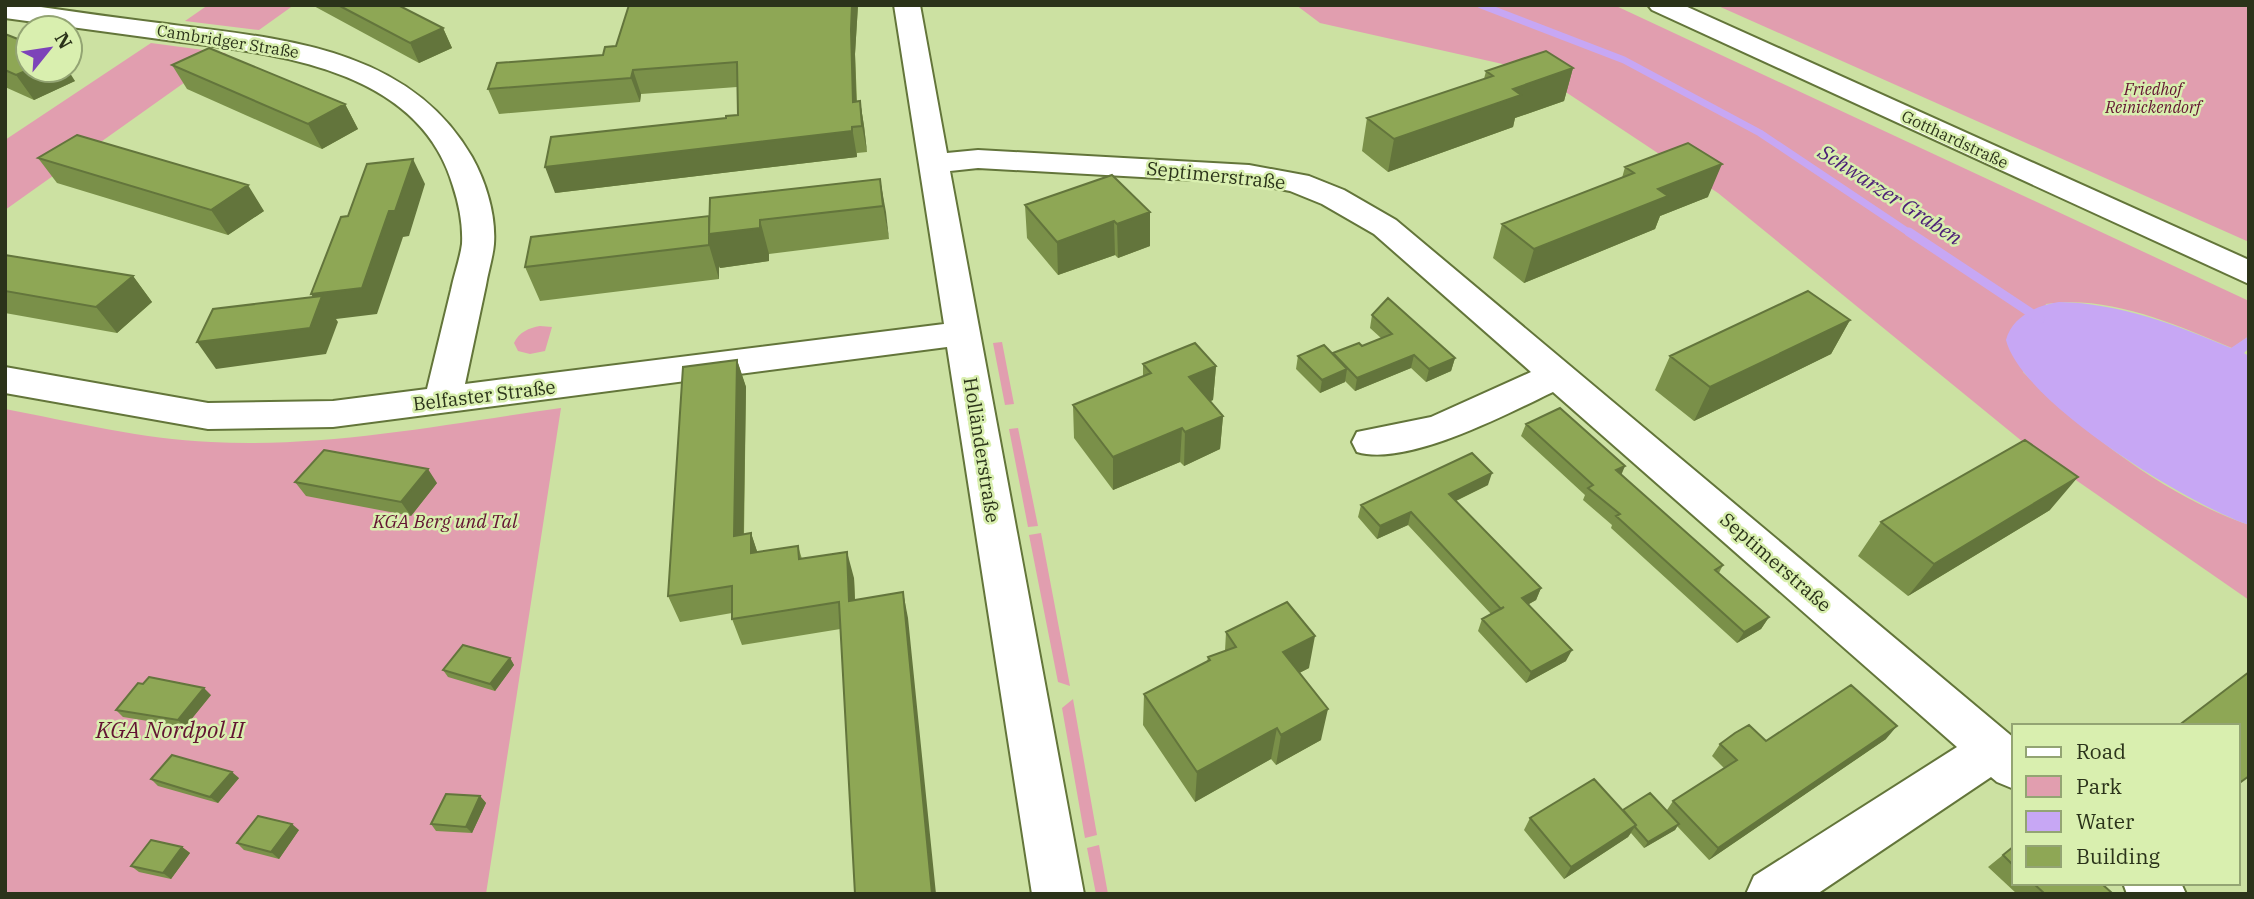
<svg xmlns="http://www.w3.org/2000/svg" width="2254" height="899" viewBox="0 0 2254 899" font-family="'IBM Plex Serif',serif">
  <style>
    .green { fill: #e19eaf }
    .water { fill: #c7a7f4 }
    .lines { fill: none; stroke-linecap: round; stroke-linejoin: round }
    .stream-far1 { stroke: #c7a7f4; stroke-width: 7 }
    .stream { stroke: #c7a7f4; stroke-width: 9 }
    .minor-casing { stroke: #63753a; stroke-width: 4 }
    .major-casing { stroke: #63753a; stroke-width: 4 }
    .minor { fill: #fff; fill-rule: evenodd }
    .major { fill: #fff; fill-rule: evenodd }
    .wall { fill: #7a9049 }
    .shaded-wall { fill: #63753c }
    .building { fill: #8ea755; stroke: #63753c; stroke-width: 2 }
    .labels { text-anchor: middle; stroke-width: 5; stroke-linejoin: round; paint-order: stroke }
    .far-street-label { font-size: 16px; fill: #2b331a; stroke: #d9efaf }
    .far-park-label { font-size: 16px; font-style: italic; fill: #631432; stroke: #d9efaf }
    .street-label { font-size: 19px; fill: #2b331a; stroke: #d9efaf }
    .park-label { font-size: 19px; font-style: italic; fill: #631432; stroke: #d9efaf }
    .water-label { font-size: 21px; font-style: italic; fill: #4c1f77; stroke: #d9efaf }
    .near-park-label { font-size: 23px; font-style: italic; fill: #631432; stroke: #d9efaf }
  </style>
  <rect width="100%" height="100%" fill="#cce1a2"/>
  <path class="green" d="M208,5H294L259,30L185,21Z
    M1296,5H1614L2249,301V336L2232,348C2174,324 2110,295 2046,304L2023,372C2082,432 2169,498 2249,525V600L2034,451L1718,193L1534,71L1320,23Z
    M1716,5H2249V242Z
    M151,43L226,53L5,210V140Z
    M540,326L552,327L545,351L530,354L518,351L514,343C519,332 529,328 540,326Z
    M1002,342L1014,404L1005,405L993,343Z
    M561,408L486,894H5V409C73,422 142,439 211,442C328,448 446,424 561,408Z
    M1018,428L1038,526L1028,527L1009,429Z
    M1041,533L1070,686L1058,682L1029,535Z
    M1073,699L1097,835L1085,838L1062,708Z
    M1099,845L1108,894H1096L1087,848Z"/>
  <path class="water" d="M2059,302C2120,303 2176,325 2231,348L2249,336V348L2244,353L2249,356V525C2189,505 2021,402 2006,340C2012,317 2037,305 2059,302Z"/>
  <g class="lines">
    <path class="stream-far1" d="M1481,5L1624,60L1760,133L1911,234"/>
    <path class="stream" d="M1909,232L2040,319"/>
    <defs>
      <path id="minor" d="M5,5H27C76,12 125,19 174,25C285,39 410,49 472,157C486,182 496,215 494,244C493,257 488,272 486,285C479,318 472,351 465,384L944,324L894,5H920L947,153L978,150L1249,165L1309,176L1344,190L1396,220L2014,738V789L1997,782L1991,777L1817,894H1746L1754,876L1957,747L1553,392C1507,414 1407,467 1357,452L1352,442L1357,432L1431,417L1531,372L1374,234L1322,204L1290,191L1249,183L978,168L950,171L1084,894H1032L947,347L333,427L208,429L5,393V367L208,403L333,401L427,389C435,356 443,323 451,290C454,275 460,259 462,244C463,225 459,204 453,186C419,68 276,54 174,41C118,33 61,26 5,18Z
        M2123,883H2181L2186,894H2127Z"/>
      <path id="major" d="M1648,5H1683L2249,260V284L1652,10Z"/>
    </defs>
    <use href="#minor" class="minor-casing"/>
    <use href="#major" class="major-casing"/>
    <use href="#minor" class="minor"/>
    <use href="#major" class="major"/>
  </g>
  <path class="wall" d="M312,5H398L443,28L452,48L419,63Z
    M629,5H858L855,54L857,101H860L864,126L867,152L857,153V157L555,193L726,118L738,115L737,87L641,94L640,102L499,114L488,89L603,55L616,46Z
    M5,34L75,81L34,100L5,87Z
    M172,65L345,104L358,129L322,149L187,89Z
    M1573,68L1564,101L1515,118L1513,127L1388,172L1362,151L1367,118L1484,79L1486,71Z
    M38,158L264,211L228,235L57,183Z
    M1625,167L1708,197L1660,216L1655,229L1524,283L1493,258L1502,224L1622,178Z
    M880,179L889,239L769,254V261L720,268L719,266V279L540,301L525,267L709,216Z
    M1025,205L1150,212V246L1118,258L1115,255L1058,275L1027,238Z
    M5,255L133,276L152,302L117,333L5,313Z
    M1372,315L1455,358L1451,371L1426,382L1411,368L1355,391L1345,381V382L1320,393L1296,369L1298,356L1333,354L1362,346L1381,338L1370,328Z
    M1850,320L1831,354L1694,421L1655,390L1670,356Z
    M737,360L746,387L744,535L751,533L757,552L798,546L802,559L854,578L855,600L908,618L742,645L732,619V613L680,622L668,596Z
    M1143,364L1216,366L1213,400L1210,401L1223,416L1220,449L1184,466L1180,462L1113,490L1074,438L1073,405L1143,376Z
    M1526,424L1621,475L1723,565L1719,573L1769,617L1761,629L1737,643L1611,528L1612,525L1583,500L1585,495L1521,436Z
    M295,482L437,483L411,516L306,496Z
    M1488,485L1456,501L1541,588L1536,600L1529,604L1566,661L1526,683L1478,631L1482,619L1491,614L1408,525L1377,539L1358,517L1361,505Z
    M2050,510L1908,596L1858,556L1881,522Z
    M1226,632L1309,668L1299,673L1321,740L1276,765L1271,759L1195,802L1143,725L1144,694L1207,662L1208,657L1225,651Z
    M510,658L514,665L495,691L448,677L443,670Z
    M211,695L185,727L123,717L116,710Z
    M1886,739L1709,860L1677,826L1675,830L1644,848L1631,833L1628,837L1564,879L1524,830L1530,818L1623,810H1667L1673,801L1724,768L1712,756L1720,744L1766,741Z
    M239,778L218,803L158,786L151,779Z
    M480,796L486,803L472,833L436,831L431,824Z
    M299,830L279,859L244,850L237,843Z
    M2014,846V883H2101L2113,894H2017L1988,867Z
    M182,847L190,853L171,879L139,872L131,866Z"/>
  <path class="shaded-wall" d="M852,5H858L855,54L857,127L853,102L851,30Z
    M443,28L452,48L419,63L410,43Z
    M1573,68L1564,101L1515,118L1513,127L1388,172L1394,139L1513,89Z
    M28,70H68L75,81L34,100L16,75Z
    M633,70L641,94L640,102L631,78Z
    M860,101L864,126L867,152L862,126Z
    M345,104L358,129L322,149L308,124Z
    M852,127L857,157L555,193L545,167Z
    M413,159L425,184L409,236L403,237L377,314L336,319L338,322L326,354L216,369L197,342L318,306L311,294L389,211Z
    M1722,164L1708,197L1660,216L1655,229L1524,283L1534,249L1658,189Z
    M880,179L886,212L889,239L883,206Z
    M248,185L264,211L228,235L211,210Z
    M1150,212V246L1118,258L1117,224Z
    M709,216L760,220L769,254V261L720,268L719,266V279L709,245Z
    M1114,221L1115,255L1058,275L1057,242Z
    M133,276L152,302L117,333L96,307Z
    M1850,320L1831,354L1694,421L1710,387Z
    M1414,355L1411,368L1355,391L1357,378Z
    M1455,358L1451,371L1426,382L1429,369Z
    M737,360L746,387L743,562L734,536Z
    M1216,366L1213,400L1188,411L1189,377Z
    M1347,369L1345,382L1320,393L1322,380Z
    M1223,416L1220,449L1184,466L1185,432Z
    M1182,428L1180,462L1113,490V457Z
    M1625,466L1620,478L1616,470Z
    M428,469L437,483L411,516L401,502Z
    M1492,473L1488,485L1445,506L1449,494Z
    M2078,477L2050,510L1908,596L1934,564Z
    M1411,512L1408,525L1377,539L1380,526Z
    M751,533L760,560L751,553Z
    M847,552L854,578L856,627L849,601Z
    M1541,588L1536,600L1518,610L1522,598Z
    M903,592L908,618L936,894H932Z
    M1769,617L1761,629L1737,643L1744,632Z
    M1315,636L1309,668L1278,684L1283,652Z
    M1572,650L1566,661L1526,683L1531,672Z
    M510,658L514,665L495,691L490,684Z
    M204,688L211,695L185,727L178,720Z
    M1328,709L1321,740L1276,765L1281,735Z
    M1897,726L1886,739L1709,860L1718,848Z
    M1277,728L1271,759L1195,802L1197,772Z
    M232,772L239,778L218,803L210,797Z
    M480,796L486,803L472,833L466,827Z
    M292,824L299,830L279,859L271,852Z
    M1679,824L1675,830L1644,848L1648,842Z
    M1636,825L1628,837L1564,879L1571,867Z
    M182,847L190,853L171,879L163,873Z"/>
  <path class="building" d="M338,5H398L443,28L410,43Z
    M629,5H852L851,30L853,102L860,101L862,126L852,127V131L545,167L551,137L726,118V116L738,115L737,62L633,70L631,78L488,89L497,63L603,55L605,47L616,46Z
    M5,34L28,43V70L16,75L5,70Z
    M209,48L345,104L308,124L172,65Z
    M1546,51L1573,68L1513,89L1521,95L1394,139L1367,118L1493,76L1486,71Z
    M77,135L248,185L211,210L38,158Z
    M1688,143L1722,164L1658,189L1668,196L1534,249L1502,224L1634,173L1625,167Z
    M413,159L395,211H389L362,288L311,294L341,217L348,216L367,164Z
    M1112,175L1150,212L1117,224L1114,221L1057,242L1025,205Z
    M880,179L883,206L760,220V228L709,234L710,198Z
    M709,216V245L525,267L531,237Z
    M5,255L133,276L96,307L5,291Z
    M1808,291L1850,320L1710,387L1670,356Z
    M322,296L310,328L197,342L213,309Z
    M1388,298L1455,358L1429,369L1414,355L1357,378L1333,353L1359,343L1362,346L1392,334L1372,315Z
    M1195,343L1216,366L1189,377L1223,416L1185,432L1182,428L1113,457L1073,405L1151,373L1143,364Z
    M1324,345L1347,369L1322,380L1298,356Z
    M737,360L734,536L751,533V553L798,546L799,559L847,552L849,601L903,592L932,894H855L839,602L732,619V586L668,596L683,367Z
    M1560,408L1625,466L1616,470L1723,565L1715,570L1769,617L1744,632L1616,516L1620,514L1588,488L1593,485L1526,424Z
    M2025,440L2078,477L1934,564L1881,522Z
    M324,450L428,469L401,502L295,482Z
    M1472,453L1492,473L1449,494L1541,588L1522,598L1572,650L1531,672L1482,619L1504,607L1501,609L1411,512L1380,526L1361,505Z
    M1287,602L1315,636L1283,652L1328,709L1281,735L1277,728L1197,772L1144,694L1210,660L1208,657L1236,647L1226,632Z
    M463,645L510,658L490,684L443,670Z
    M2249,672V776L2238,784V726H2178Z
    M149,677L204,688L178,720L116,710L138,683L143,684Z
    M1851,685L1897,726L1718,848L1673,801L1737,760L1720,744L1735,733L1749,725L1766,741Z
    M172,755L232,772L210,797L151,779Z
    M1594,779L1636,825L1571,867L1530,818Z
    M1650,793L1679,824L1648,842L1635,827L1636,825L1623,810Z
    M446,794L480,796L466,827L431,824Z
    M258,816L292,824L271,852L237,843Z
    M151,840L182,847L163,873L131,866Z
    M2014,846V866L2003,855Z
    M2033,883H2101L2113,894H2045Z"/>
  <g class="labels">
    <g class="far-street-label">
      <text transform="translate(228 41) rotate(9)" y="6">Cambridger Straße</text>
      <text transform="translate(1955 139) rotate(25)" y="6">Gotthardstraße</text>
    </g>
    <g class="far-park-label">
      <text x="2153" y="95">Friedhof<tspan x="2153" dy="18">Reinickendorf</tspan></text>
    </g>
    <g class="street-label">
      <text transform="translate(1216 175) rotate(6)" y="7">Septimerstraße</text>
      <text transform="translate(484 395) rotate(-7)" y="7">Belfaster Straße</text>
      <text transform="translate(982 450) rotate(81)" y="7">Holländerstraße</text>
      <text transform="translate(1776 562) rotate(41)" y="7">Septimerstraße</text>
    </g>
    <g class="park-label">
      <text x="445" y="528">KGA Berg und Tal</text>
    </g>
    <g class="water-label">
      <text transform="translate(1890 195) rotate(33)" y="7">Schwarzer Graben</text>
    </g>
    <g class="near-park-label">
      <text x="170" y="738">KGA Nordpol II</text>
    </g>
  </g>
  <rect width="2254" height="899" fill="none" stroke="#2b331a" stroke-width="14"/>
  <rect x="2012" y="724" width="228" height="161" fill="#d9efaf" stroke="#93a473" stroke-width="2"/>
  <rect x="2026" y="747" width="35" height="10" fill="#ffffff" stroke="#93a473" stroke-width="2"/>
  <text x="2076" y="759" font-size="21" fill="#2b331a">Road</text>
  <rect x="2026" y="776" width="35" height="21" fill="#e19eaf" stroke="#93a473" stroke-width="2"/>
  <text x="2076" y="794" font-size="21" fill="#2b331a">Park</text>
  <rect x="2026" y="811" width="35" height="21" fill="#c7a7f4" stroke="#93a473" stroke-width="2"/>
  <text x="2076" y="829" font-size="21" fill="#2b331a">Water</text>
  <rect x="2026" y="846" width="35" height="21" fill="#8ea755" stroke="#93a473" stroke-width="2"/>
  <text x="2076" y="864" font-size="21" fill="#2b331a">Building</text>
  <g transform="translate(49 49) rotate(60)"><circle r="33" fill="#d9efaf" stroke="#93a473" stroke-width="2"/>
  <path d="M0-5L12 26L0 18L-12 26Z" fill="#7d43b9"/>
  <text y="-10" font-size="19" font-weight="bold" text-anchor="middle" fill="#2b331a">N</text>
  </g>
</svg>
